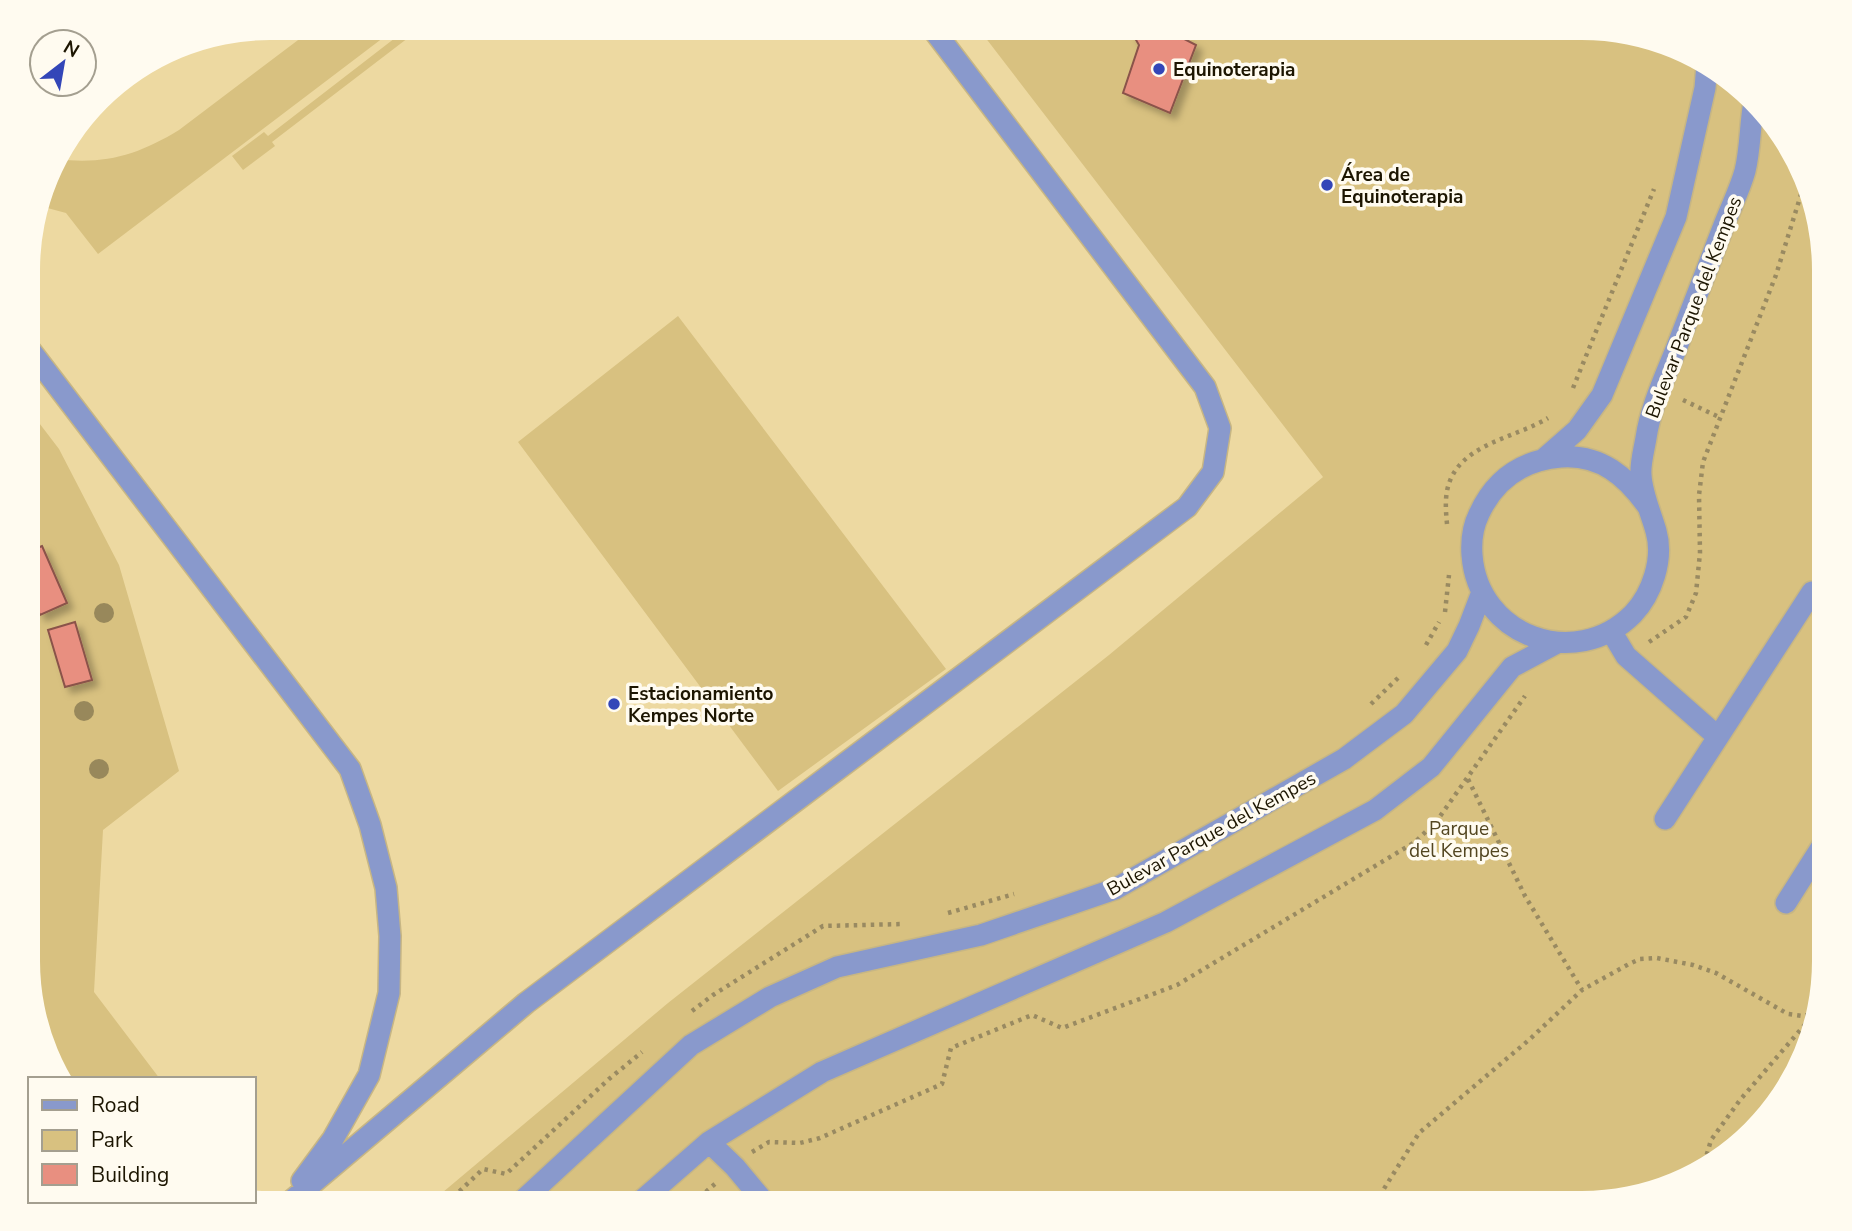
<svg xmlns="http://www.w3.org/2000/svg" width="1852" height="1231" viewBox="0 0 1852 1231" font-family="'Nunito Sans',sans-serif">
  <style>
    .green { fill: #d8c180 }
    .building { fill: #e88f80; stroke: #8a534a; stroke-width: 2; filter: url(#shadow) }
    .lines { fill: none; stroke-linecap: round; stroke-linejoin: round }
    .minor-casing { stroke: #c7b684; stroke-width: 24 }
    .path { stroke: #998a61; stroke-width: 4.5; stroke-dasharray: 3.5 5; stroke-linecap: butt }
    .minor { stroke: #8999cc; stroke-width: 21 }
    .tree { fill: #98885b }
    .poi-dot { fill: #3346b8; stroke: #fffbf0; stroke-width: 2.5 }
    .labels { text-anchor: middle; stroke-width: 7; stroke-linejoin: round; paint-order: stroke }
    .poi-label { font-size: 19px; font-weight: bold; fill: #1c1501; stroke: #fffbf0; text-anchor: start }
    .street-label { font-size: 19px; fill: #1c1501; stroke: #fffbf0 }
    .park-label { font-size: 19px; fill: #534621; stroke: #fffbf0 }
  </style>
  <defs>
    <filter id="shadow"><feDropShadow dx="6" dy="6" stdDeviation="3.5" flood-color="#0004"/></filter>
  </defs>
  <rect width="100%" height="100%" fill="#edd9a1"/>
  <path class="green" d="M314,28H396L98,254L66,213L40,206L53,163L56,159C105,165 138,155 179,130Z
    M408,28H421L272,142L275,146L243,170L232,156L264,132L268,136Z
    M978,28H1582L1659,41L1717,69L1792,150L1824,255V976L1783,1096L1702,1171L1597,1203H430L668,1003L1109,655L1323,477Z
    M678,316L946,669L778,791L518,442Z
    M30,411L59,449L119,565L179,771L103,830L94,992L160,1079H60L30,992Z"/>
  <path class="building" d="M1135,28H1163L1196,45L1170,113L1123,93L1139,45L1132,33Z
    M42,546L67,603L40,615L30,592V551Z
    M75,622L92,680L65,687L48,630Z"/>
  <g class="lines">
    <defs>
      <path id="minor" d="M30,350L350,769L370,825L386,888L390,936L389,993L369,1075L333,1139L302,1181
        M1545,458L1577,430L1602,395L1676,217L1705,88L1707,64
        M1648,507C1627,477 1601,454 1561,457C1523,460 1495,479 1479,514C1473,526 1471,541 1472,555C1478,636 1575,672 1633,614C1652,594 1664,559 1656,531C1651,513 1642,494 1641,475C1640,464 1644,450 1646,438C1651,404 1668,371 1680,339C1695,301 1709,263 1724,225C1731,207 1740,189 1745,171C1750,151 1750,128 1753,108
        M1611,631L1626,656L1718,737
        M1665,819L1812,592
        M1786,903L1824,843
        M709,1142L735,1167L765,1203
        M289,1203L526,1003L1187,507L1213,472L1220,428L1205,387L932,28
        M520,1203L691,1045L770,997L837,967L981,935L1115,889L1344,759L1404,714L1457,651L1469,626L1482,592
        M639,1203L709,1142L822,1072L1166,922L1375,810L1431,767L1512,667L1557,643"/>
    </defs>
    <use href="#minor" class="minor-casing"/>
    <path class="path" d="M1573,388L1654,189
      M1683,400L1721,418
      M1447,524C1446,513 1445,502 1447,491C1456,444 1514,439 1548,418
      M1445,612L1449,575
      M1649,642L1686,617L1696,593L1700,553L1699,495L1703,462L1776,275L1803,188
      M1426,645L1439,622
      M1371,704L1398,678
      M1468,779L1525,896L1582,990
      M948,913L1014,894
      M692,1011L713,995L823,926L903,924
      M752,1152L769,1142L800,1143L820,1138L942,1084L951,1048L1032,1015L1062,1028L1177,985L1415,842L1436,822L1525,696
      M1702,1171L1711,1140L1740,1100L1808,1021
      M447,1203L483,1169L506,1174L609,1079L642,1052
      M693,1203L716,1183
      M1375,1203L1419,1133L1530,1039L1582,990L1629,964L1640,959L1657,958L1693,965L1716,973L1788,1014L1803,1016L1811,1014"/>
    <use href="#minor" class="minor"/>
  </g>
  <g class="tree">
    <circle cx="104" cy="613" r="10"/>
    <circle cx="84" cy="711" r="10"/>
    <circle cx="99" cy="769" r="10"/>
  </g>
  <g class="poi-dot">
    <circle cx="1159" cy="69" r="7"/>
    <circle cx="1327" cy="185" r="7"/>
    <circle cx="614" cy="704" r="7"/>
  </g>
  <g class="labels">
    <g class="poi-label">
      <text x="1173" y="76">Equinoterapia</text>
      <text x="1341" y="181">Área de<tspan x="1341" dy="22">Equinoterapia</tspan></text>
      <text x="628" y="700">Estacionamiento<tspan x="628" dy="22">Kempes Norte</tspan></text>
    </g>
    <g class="street-label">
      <text transform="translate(1693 307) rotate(-69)" y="7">Bulevar Parque del Kempes</text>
      <text transform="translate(1211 833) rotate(-29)" y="7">Bulevar Parque del Kempes</text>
    </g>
    <g class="park-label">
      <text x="1459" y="835">Parque<tspan x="1459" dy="22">del Kempes</tspan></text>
    </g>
  </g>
  <path d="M0 0H1852V1231H0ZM270 40H1582A230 230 0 0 1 1812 270V961A230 230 0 0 1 1582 1191H270A230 230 0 0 1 40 961V270A230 230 0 0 1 270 40Z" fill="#fffbf0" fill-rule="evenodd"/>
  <rect x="28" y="1077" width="228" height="126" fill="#fffbf0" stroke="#a49f90" stroke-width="2"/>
  <rect x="42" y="1100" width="35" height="10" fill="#8999cc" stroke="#a49f90" stroke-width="2"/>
  <text x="91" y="1112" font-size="21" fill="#1c1501">Road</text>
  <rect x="42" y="1130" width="35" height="21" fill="#d8c180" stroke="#a49f90" stroke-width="2"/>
  <text x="91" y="1147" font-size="21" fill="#1c1501">Park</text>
  <rect x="42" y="1164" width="35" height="21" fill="#e88f80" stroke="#a49f90" stroke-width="2"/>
  <text x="91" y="1182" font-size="21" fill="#1c1501">Building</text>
  <g transform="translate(63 63) rotate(31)"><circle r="33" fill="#fffbf0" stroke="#a49f90" stroke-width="2"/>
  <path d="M0-5L12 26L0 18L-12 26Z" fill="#3346b8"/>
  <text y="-10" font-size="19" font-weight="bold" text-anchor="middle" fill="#1c1501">N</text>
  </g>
</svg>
